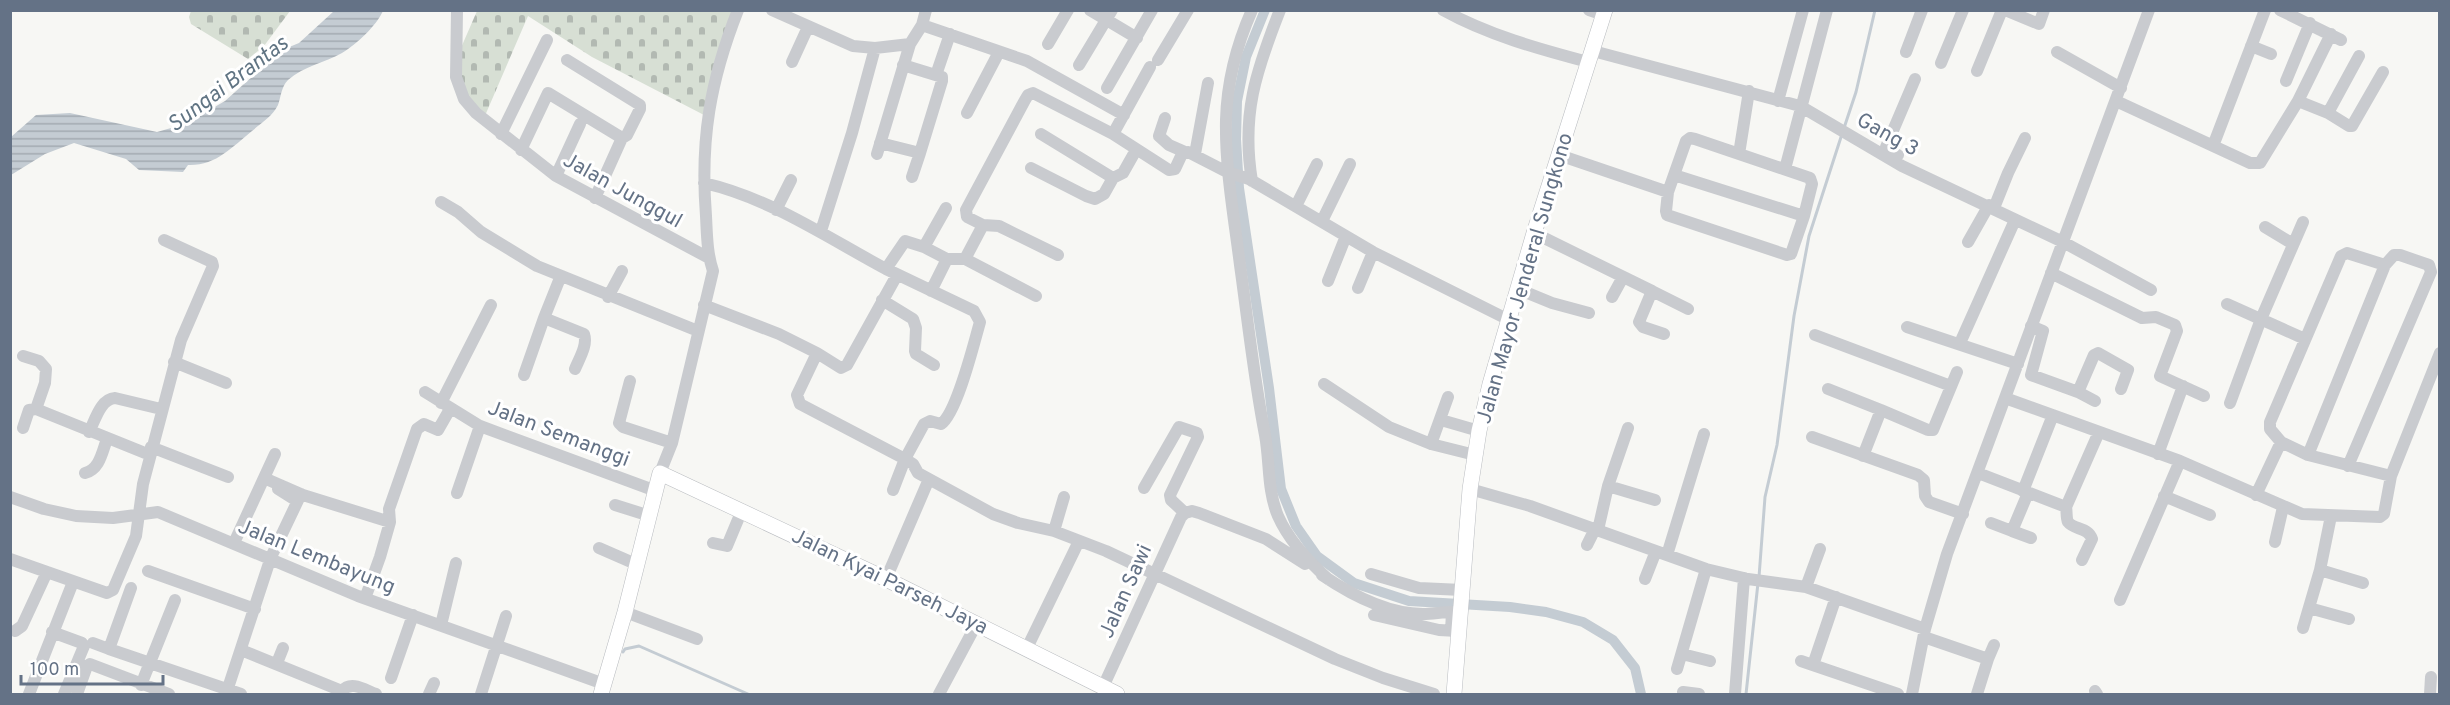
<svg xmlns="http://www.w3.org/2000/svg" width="2450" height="705" viewBox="0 0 2450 705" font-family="Overpass,sans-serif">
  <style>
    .cemetery { fill: url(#cemetery-stones) }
    .water { fill: url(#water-rules) }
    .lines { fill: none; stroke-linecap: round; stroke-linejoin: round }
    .stream { stroke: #c4ccd3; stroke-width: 3 }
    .canal { stroke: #c4ccd3; stroke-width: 10 }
    .major-casing { stroke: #b9bcc0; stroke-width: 16 }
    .minor { stroke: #c9cbcf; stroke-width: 12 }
    .major { stroke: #fff; stroke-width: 15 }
    .labels { text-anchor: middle; stroke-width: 6; stroke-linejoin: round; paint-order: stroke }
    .street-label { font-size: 21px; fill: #647286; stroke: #fff }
    .water-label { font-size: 22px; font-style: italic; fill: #607483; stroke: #fff }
  </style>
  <defs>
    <pattern id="cemetery-stones" width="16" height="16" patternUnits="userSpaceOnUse" patternTransform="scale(1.5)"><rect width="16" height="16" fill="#d7dfd4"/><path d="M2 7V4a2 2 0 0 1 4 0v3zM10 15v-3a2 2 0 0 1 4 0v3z" fill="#b2b9b2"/></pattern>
    <pattern id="water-rules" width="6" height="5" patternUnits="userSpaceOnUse" patternTransform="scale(1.5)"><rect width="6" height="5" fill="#c4ccd3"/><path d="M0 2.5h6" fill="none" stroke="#a3aab1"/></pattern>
  </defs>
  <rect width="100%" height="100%" fill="#f7f7f4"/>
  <path class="cemetery" d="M191,11V10L290,11L264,46L248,59L191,24L189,17Z
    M477,11H734L704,115L592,57L528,16L484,118L465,95L457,57Z"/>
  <path class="water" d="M334,11H383C376,26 357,44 342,53C324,63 304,66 288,80C281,87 281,97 278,105C272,117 261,123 252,131C232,147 216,166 188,165L183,172L139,170L126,159L74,143L45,154L11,175V137L36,115L70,113L157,132L185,124L225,101L282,50L299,43Z"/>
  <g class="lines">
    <path class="stream" d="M1844,128L1856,92L1875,10
      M1759,577L1765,497L1777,445L1794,316L1809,236L1842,134
      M623,652L625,649L639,646L748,694
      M1746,694L1758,583"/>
    <path class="canal" d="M1265,10L1246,57L1237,101L1236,139L1239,188L1269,388L1281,489L1296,526L1317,556L1354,583L1409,601L1510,607L1546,612L1583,622L1613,640L1635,668L1641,694"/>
    <defs>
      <path id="major" d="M601,694L625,612L660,473L886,579L1117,694
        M1454,694L1470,489L1479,431L1490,384L1534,233L1605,10"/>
    </defs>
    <use href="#major" class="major-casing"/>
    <path class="minor" d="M457,10L456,77L464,99L476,113L556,176L709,258
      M772,10L853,46L875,48L910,44L877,154
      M1090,10L1137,38
      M1252,10C1237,44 1227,83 1226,120C1225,168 1234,217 1240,265C1248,322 1254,379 1265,435C1270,462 1267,490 1278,516C1289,541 1308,561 1328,579
      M1443,10C1488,35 1539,49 1588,62
      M1589,10L1604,15
      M2005,10L2039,24L2044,10
      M2280,10L2341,40
      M922,25L1027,61L1124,115
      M910,44L922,25L926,10
      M1048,44L1068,10
      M2251,46L2271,54
      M1593,51L1800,106L1902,166L2063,242L2151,290
      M1906,52L1922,10
      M2057,52L2121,88
      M567,60L640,105V109L627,135L622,138L595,198
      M1158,60L1188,10
      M792,62L808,27
      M1941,63L1963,10
      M903,65L942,77V81L920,153
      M1079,65L1112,10
      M1977,71L2002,10
      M936,75L950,34
      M2286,81L2310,23
      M1107,88L1152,10
      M1778,101L1803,10
      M2116,101L2250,163H2260L2298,101L2331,34
      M2298,101L2328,113L2359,56
      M967,113L999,52
      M2328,113L2349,126H2352L2383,72
      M1165,118L1159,136L1169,145L1185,152
      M501,134L547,40
      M1041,134L1113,178L1123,173L1136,150
      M1113,134L1150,67
      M880,143L920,153L912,177
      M2213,146L2265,10
      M521,150L548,93L622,138
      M1195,154L1208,83
      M1739,154L1749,91
      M1559,155L1668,192L1674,175L1804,216L1791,254L1787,255L1667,215L1666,211L1668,192
      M1898,155L1886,149V147L1915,79
      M1031,168L1086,196L1095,199L1104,194L1113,178
      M1785,169L1827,10
      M1674,175L1686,141L1690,138L1695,139L1810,178L1812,184L1804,216
      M556,176L580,124
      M1252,181C1241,115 1256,71 1280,10
      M704,183C770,198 828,238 886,269
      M441,202L458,212L481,232L537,266L698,331
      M1296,206L1317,164
      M1994,208L2008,173L2025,138
      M776,210L791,180
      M1322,221L1350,164
      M983,225L999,226L1058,255
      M2265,227L2293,244
      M821,231L852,133L875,48
      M1534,233L1652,291L1639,322L1643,327L1664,334
      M1968,242L1989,205
      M924,247L947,259L931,291
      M947,259H965L983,225L967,217L966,210L1025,100L1028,95L1033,93L1113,134L1169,170L1175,169L1182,154L1188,152L1227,172L1249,179L1373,252L1509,320
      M965,259L1036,296
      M2051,273L2142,318L2156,317L2175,325L2177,331L2160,376L2204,396
      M560,278L544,318L584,334C588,345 579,359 575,369
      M1328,281L1346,236
      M1358,288L1373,252
      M1518,289L1552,303L1589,313
      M1652,291L1688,309
      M608,297L622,271
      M1612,297L1623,277
      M882,300L913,319L916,328L915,351L916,354L934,365
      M2227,304L2305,339
      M704,305L779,334L817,353L797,395L800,404L905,459L913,464L918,473L993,514L1018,523L1054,531L1106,551L1335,659L1383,678L1434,694
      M2031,326L2043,331L2031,375L2078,392L2095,401
      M1907,327L2018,364
      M1815,335L1951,386
      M1960,343L2015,220
      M817,353L841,368L847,365L897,275
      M23,356L39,361L46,369L45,383L36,409
      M174,362L226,383
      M524,375L544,318
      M630,381L619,423L623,427L672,443
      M1324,384L1389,427L1431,444L1475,455
      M1828,389L1881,410L1863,456
      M425,392L480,426L656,491
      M2078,392L2094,355L2098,353L2128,370L2121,389
      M2005,398L2180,461L2302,514L2380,517L2384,514L2391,476L2440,353
      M441,403L491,305
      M2230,403L2261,319L2303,222
      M1881,410L1928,430H1933L1957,372
      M1441,420L1479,431
      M23,428L29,410L36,409L150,455
      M89,432C95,421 100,399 115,398L161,409
      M1812,437L1918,475L1924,480L1925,496L1929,502L1963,514
      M2281,442L2270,429V422L2341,256L2347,253L2385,265
      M1431,444L1448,397
      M151,447L228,477
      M2158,454L2183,386
      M2308,455L2385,265L2394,255H2400L2429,265L2431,272L2348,466
      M85,473C100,469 102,452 107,439
      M660,473L672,443L713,271C707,253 707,235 706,216C700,140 710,81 738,10
      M1978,473L2066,507L2099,432
      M264,478L303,495L390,522L389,509L417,429L424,424L438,430L450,409
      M279,485L278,489L297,501
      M1608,486L1628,428
      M1144,488L1179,427L1197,433L1198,437L1170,495L1171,500L1185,513L1192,511L1199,513L1266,539L1305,564
      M1470,489L1530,506L1706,569L1748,579L1806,587L1925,629
      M893,490L905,459L924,424L930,421L941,424C957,413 974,343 980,322L974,311L886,269L905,241L924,247L946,208
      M2023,491L2053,415
      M457,493L480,426
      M2256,495L2281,442L2308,455L2391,476
      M2164,496L2210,515
      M10,497L44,509L76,516L113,518L158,512L358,596L604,684
      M615,505L650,516
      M2066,507C2067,511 2066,518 2068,522C2074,530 2088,527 2092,539L2082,560
      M1991,523L2012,531L2028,493
      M1598,530L1608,486L1655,500
      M1054,531L1064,497
      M2012,531L2031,538
      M2275,542L2283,507
      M234,543L275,454
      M713,543L727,546L742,510
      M1587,545L1595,529
      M599,548L638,565
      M272,555L301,494
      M1667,555L1704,434
      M10,559L47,572L22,626L15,631
      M2320,570L2363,583
      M148,571L255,609
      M47,572L107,593L113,590L136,536L143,484L181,340L213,266L212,262L164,240
      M1371,574L1419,588L1462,590
      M1322,575C1350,594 1388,614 1423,614C1433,614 1442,612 1452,612L1451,631
      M886,579L929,479
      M1645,579L1656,551
      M1806,587L1820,549
      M131,588L109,649L241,694
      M367,593L380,557L390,522
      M2120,600L2180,461
      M2309,608L2349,619
      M625,612L697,639
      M1374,615L1439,630L1458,631
      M441,625L456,563
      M2303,628L2320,570L2331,516
      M52,632L82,643L84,646L64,694
      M1924,637L1988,659L1977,694
      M93,643L109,649
      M1027,648L1079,541
      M241,650L342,691L341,694
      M1682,654L1710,661
      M1988,659L1994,645
      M1801,661L1898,694
      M277,663L283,648
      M1813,665L1836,597
      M1677,669L1706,569
      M391,678L413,615
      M141,685L175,600
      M1103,687L1181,517L1185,513
      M342,691C351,680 365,690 376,694
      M2095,691L2097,694
      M1683,692L1699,694
      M29,694L73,582
      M77,694L87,666L90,664L169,694
      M226,694L270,560
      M429,694L434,683
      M481,694L506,616
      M939,694L977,623
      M1735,694L1744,578
      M1912,694L1925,629L1947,554L2149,10
      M2430,694L2431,677"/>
    <use href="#major" class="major"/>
  </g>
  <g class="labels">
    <g class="street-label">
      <text transform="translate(1888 134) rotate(29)" y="7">Gang 3</text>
      <text transform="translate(623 190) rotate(29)" y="7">Jalan Junggul</text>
      <text transform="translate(1524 278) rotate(-74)" y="7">Jalan Mayor Jenderal Sungkono</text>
      <text transform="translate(559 433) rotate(21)" y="7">Jalan Semanggi</text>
      <text transform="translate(317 556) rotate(22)" y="7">Jalan Lembayung</text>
      <text transform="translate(890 581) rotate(26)" y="7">Jalan Kyai Parseh Jaya</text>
      <text transform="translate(1125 591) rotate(-66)" y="7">Jalan Sawi</text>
    </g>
    <g class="water-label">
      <text transform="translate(227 83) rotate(-37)" y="8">Sungai Brantas</text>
    </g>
  </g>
  <rect width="2450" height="705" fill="none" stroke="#647286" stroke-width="24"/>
  <path d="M21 675v9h142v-9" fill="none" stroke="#647286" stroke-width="3"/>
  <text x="30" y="675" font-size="18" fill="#647286" stroke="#ffffff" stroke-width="4.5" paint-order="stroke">100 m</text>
</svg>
